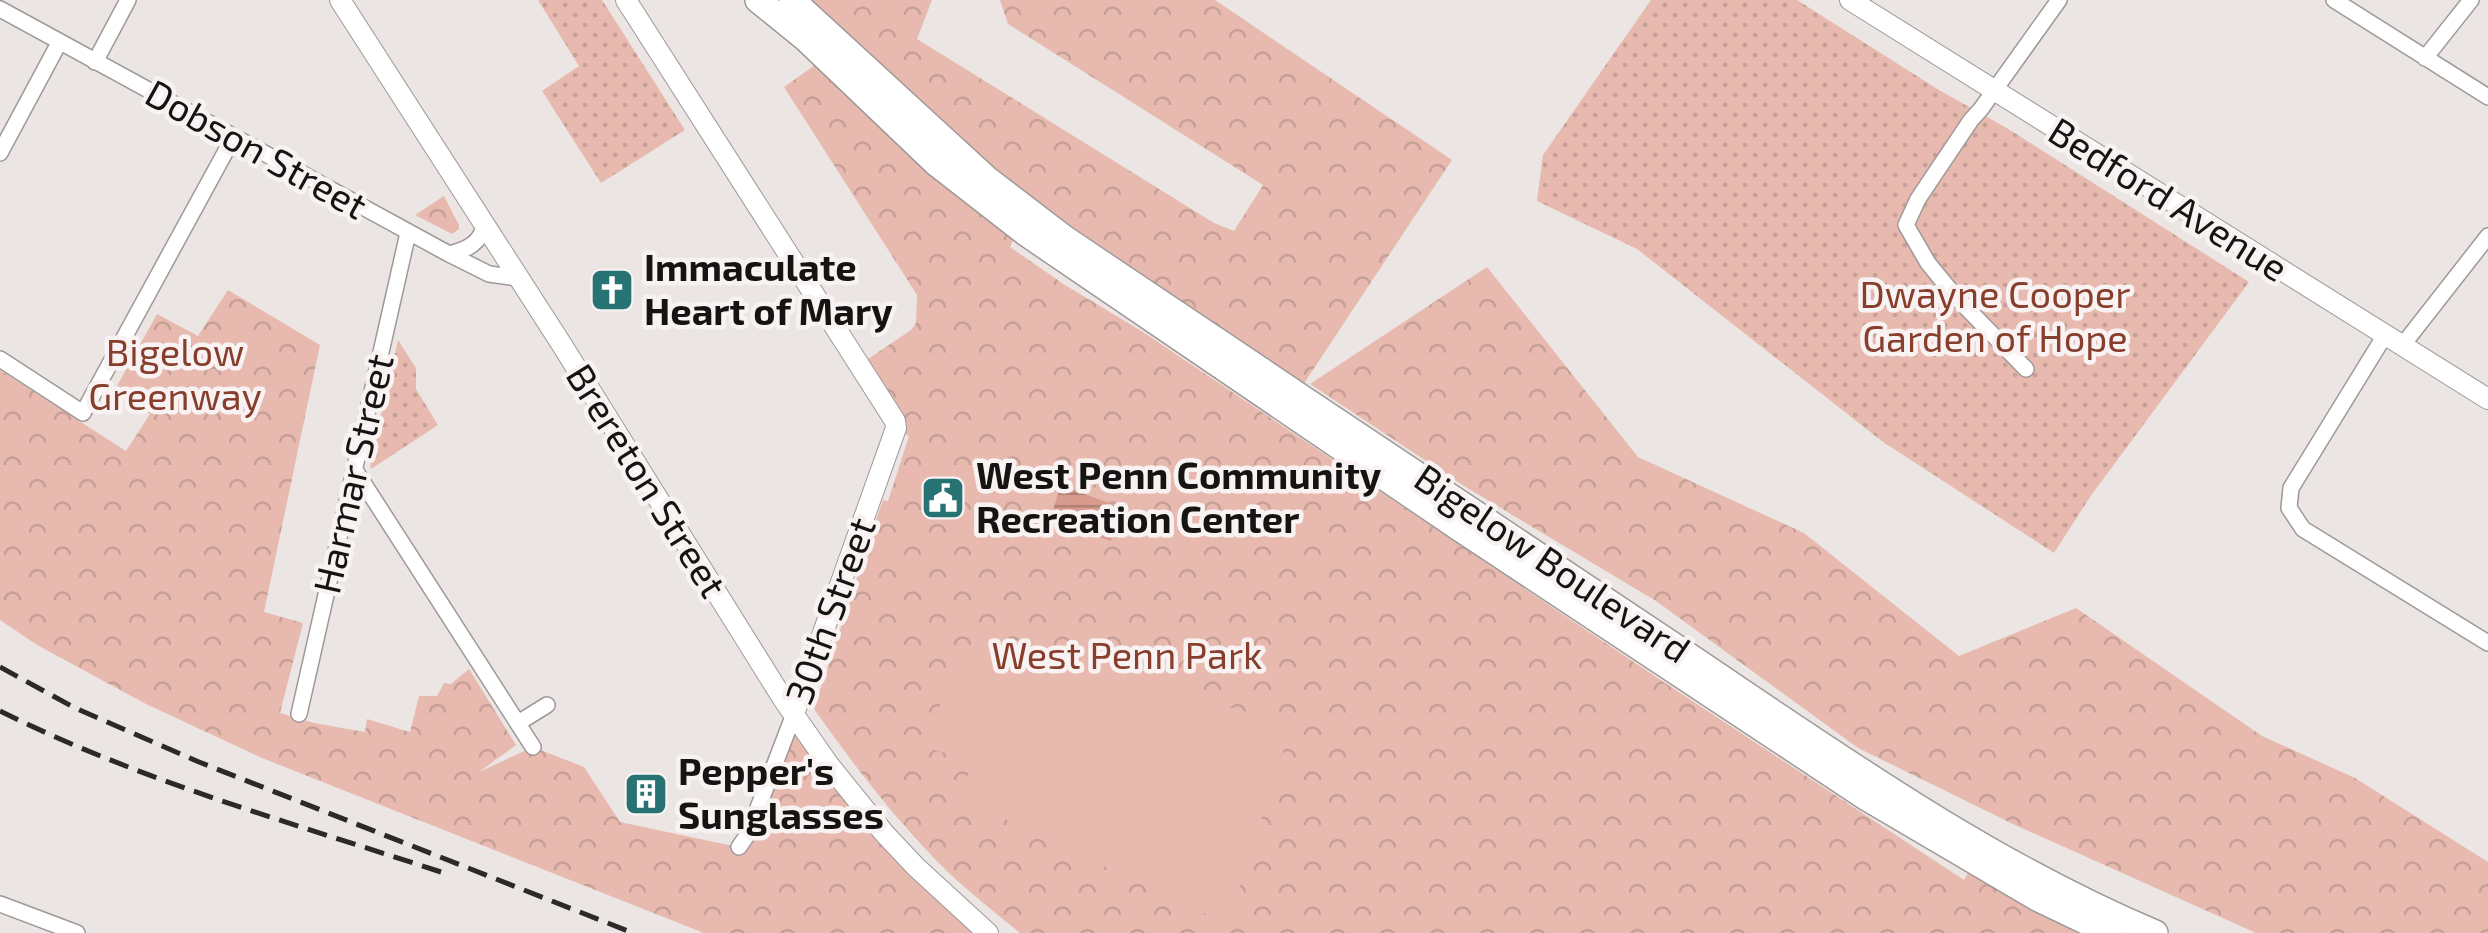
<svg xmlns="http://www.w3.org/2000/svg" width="2488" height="933" viewBox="0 0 2488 933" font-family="'Exo 2',sans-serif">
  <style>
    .grass { fill: url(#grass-dots) }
    .forest { fill: url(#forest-crowns) }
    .pitch { fill: #e8baaf }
    .water { fill: url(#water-rules) }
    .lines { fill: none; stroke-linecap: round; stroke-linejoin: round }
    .minor-casing { stroke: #9e9998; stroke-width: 18 }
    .tertiary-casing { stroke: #9e9998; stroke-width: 22 }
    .primary-casing { stroke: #9e9998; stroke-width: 28 }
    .minor { stroke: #fff; stroke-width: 15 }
    .tertiary { stroke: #fff; stroke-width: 20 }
    .primary { stroke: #fff; stroke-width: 25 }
    .rail { stroke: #2b2a29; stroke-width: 5; stroke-dasharray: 20 10; stroke-linecap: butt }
    .labels { text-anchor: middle; stroke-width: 9; stroke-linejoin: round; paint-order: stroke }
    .street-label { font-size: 38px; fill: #151413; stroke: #f8f3f2 }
    .poi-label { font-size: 38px; font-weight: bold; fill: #151413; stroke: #f8f3f2; text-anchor: start }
    .park-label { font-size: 38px; fill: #883e2d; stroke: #f8f3f2 }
  </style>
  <defs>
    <pattern id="grass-dots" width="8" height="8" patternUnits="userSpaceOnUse" patternTransform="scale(2.5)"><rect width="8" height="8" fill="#e8baaf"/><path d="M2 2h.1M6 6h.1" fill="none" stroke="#c69f96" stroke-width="1.8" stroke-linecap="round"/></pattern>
    <pattern id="forest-crowns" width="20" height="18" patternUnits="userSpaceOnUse" patternTransform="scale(2.5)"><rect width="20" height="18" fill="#e8baaf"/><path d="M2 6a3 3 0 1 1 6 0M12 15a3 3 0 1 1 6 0" fill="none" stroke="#c69f96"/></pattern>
    <pattern id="water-rules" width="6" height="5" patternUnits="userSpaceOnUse" patternTransform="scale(2.5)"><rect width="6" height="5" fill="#d89c8e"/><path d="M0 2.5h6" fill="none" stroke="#ae7e73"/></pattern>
  </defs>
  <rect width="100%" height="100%" fill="#ebe6e4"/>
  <path class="grass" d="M538,0H602L685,130L601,183L542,91L579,66Z
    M1651,0H1797L1939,90L2010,130L2249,282L2090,497L2054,553L1883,442L1637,249L1537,201L1543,155Z
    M398,340L416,368V389L438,425L371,469L370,463Z"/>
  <path class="forest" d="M792,0H932L917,39L1214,223L1234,231L1263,185L1008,24L1000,0H1215L1452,160L1297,394L1064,238Z
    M825,58L1019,229L1010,247L1065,285L1143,332L1665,683L1964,880L1970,870L2087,933H1020C996,913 971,894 948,872C898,823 855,767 814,709L880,508L883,500L888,501L909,436L896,428L859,365L911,330L916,323L917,295L784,87Z
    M444,196L459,225V229L452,234L415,215Z
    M1487,267L1638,457L1804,533L1959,656L2076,608L2262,736L2355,778L2488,862V933H2256L2015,825L1858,748L1656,601L1464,486L1310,384Z
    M228,290L320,345L264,612L303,623L280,713L314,723L365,732L367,719L410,732L419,696H437L444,683L451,684L469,669L516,745L479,772L533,747L584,767L620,822L738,847L794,714L829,765L988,933H704L262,758L146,704L37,645L0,620V370L126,451L150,414L113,393L157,314L198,336Z"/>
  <path class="pitch" d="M1007,638L1189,686V697L1279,720L1286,742L1231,915L1205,914L969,802L972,794L965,791L971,761L928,748L956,646L1001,659Z"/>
  <path class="water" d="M1062,481L1068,484V488L1120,507L1111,541L1050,520Z"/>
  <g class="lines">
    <defs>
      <path id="minor" d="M2334,0L2488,97
        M0,9L449,254L489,274L518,278
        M2425,58L2471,0
        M95,62L128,0
        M0,153L59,43
        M449,254C466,250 482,243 484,224
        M2385,335L2291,488L2289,508L2303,529L2488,643
        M2402,346L2488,236
        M0,359L83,413L233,138
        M2026,369L1955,296L1928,263L1906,225L1918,199L1971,120L1981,109L2059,0
        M355,470L533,747
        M299,714L408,233
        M518,723L547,705
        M739,847L748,834L794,714
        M0,904L77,933"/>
      <path id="tertiary" d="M340,0L562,345L783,699L829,765L884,833L916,867L988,933
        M626,0L895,421L896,428L794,714
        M1850,0L2488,399"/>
      <path id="primary" d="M758,0L805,38L937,164L1027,234L1459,528L1867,798L2037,898L2110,933
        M792,0L987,179L1064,238C1263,372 1462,505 1662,638C1821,744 1979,859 2155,933"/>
    </defs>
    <use href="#minor" class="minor-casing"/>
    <use href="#tertiary" class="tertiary-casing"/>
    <use href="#primary" class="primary-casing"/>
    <use href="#minor" class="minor"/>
    <use href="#tertiary" class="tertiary"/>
    <use href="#primary" class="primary"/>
    <path class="rail" d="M0,667L75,708L199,762L633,933
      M0,711C141,781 292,823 441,872"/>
  </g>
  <defs>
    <symbol id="church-square" viewBox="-11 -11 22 22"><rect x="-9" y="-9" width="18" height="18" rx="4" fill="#277273" stroke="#f8f3f2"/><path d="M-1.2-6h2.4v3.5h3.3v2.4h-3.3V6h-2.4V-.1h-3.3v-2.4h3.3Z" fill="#fff"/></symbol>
    <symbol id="civic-square" viewBox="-11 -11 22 22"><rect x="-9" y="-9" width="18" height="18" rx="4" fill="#277273" stroke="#f8f3f2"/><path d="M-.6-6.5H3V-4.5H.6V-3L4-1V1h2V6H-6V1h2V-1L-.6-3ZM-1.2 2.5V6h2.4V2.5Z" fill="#fff"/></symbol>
    <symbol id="building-square" viewBox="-11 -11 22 22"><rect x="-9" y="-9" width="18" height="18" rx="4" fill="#277273" stroke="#f8f3f2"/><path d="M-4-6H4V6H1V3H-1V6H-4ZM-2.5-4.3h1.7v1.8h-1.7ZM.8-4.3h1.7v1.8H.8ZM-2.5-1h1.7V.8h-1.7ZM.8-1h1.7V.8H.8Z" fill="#fff"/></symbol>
  </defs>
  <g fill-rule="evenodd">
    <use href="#church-square" x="587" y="265" width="50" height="50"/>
    <use href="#civic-square" x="918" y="473" width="50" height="50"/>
    <use href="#building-square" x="621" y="769" width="50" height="50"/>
  </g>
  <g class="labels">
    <g class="street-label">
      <text transform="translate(256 150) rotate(29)" y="13">Dobson Street</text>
      <text transform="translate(2168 200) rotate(32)" y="13">Bedford Avenue</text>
      <text transform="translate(354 474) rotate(-77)" y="13">Harmar Street</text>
      <text transform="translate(646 481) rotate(58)" y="13">Brereton Street</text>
      <text transform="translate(1552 564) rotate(34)" y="13">Bigelow Boulevard</text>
      <text transform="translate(831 611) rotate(-70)" y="13">30th Street</text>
    </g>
    <g class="poi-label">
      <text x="644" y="281">Immaculate<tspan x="644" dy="44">Heart of Mary</tspan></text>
      <text x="976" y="489">West Penn Community<tspan x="976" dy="44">Recreation Center</tspan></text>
      <text x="678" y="785">Pepper's<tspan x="678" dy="44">Sunglasses</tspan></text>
    </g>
    <g class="park-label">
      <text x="1995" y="308">Dwayne Cooper<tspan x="1995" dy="44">Garden of Hope</tspan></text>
      <text x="175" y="366">Bigelow<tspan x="175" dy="44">Greenway</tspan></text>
      <text x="1127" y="669">West Penn Park</text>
    </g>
  </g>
</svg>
